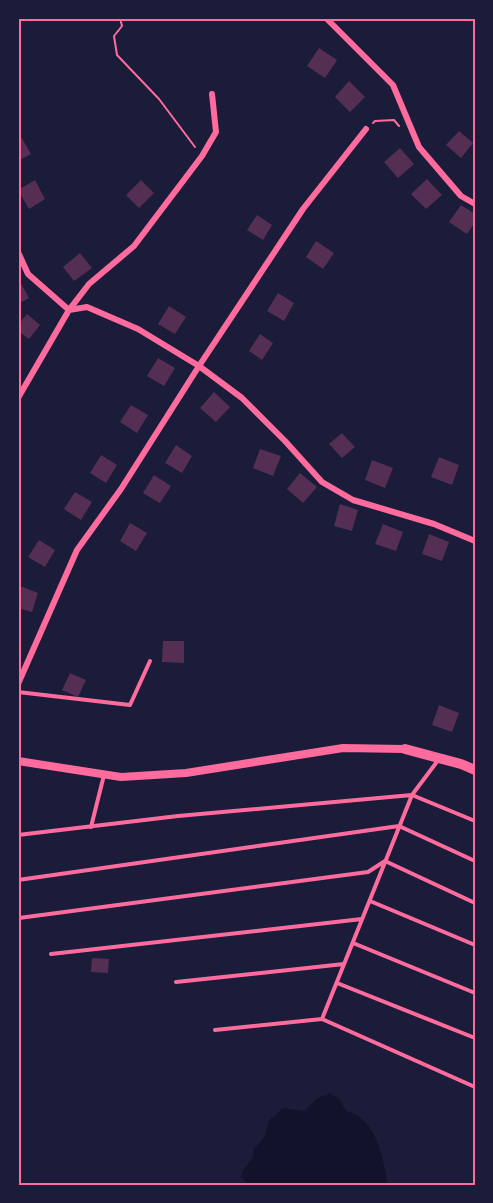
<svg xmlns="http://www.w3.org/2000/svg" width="493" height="1203" viewBox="0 0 493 1203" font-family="Raleway,sans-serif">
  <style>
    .water { fill: #12122b }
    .building { fill: #542f53 }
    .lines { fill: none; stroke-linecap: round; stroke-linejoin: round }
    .path { stroke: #ff6b9d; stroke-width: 2 }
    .service { stroke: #ff6b9d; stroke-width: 4 }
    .minor { stroke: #ff6b9d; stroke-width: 6 }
    .tertiary { stroke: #ff6b9d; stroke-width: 8 }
    .secondary { stroke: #ff6b9d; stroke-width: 10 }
    .neatline { fill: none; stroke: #ff6b9d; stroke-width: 2 }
  </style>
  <rect width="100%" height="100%" fill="#1b1b3a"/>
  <path class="water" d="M330,1093L340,1100L346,1111C377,1118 383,1159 388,1185H249L241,1177L242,1172L253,1157L254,1149L265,1136L269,1121L283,1108L305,1111L316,1099Z"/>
  <path class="building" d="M319,48L337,60L325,78L307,66Z
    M349,81L365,97L350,112L335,97Z
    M459,131L473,143L461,158L446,145Z
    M20,135L31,154L18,161V136Z
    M400,148L414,164L398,178L384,162Z
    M427,179L442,195L426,209L411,194Z
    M35,180L45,199L29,209L18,190Z
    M141,180L154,193L139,208L126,195Z
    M461,205L475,214V222L467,234L449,222Z
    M257,215L272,225L263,240L247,230Z
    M316,241L334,253L323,269L306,257Z
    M80,253L92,268L74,281L63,267Z
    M18,278L29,298L18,304Z
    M278,293L294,303L284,321L267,311Z
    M169,306L186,317L175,334L158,324Z
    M27,314L40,325L29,339L18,331V325Z
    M260,334L273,343L262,360L249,351Z
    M158,358L175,368L164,386L147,376Z
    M214,392L230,407L216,422L200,408Z
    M131,405L148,415L137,433L120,422Z
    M342,433L355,447L342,458L329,444Z
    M176,445L192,456L182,473L165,463Z
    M260,449L281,456L273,476L253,468Z
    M101,455L117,465L106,483L90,473Z
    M439,457L459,465L452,485L431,477Z
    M372,460L393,468L385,488L365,480Z
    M300,473L317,487L303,503L287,489Z
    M154,475L171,486L160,503L143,493Z
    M75,492L92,502L81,520L64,509Z
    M340,504L358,510L352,531L334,526Z
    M130,523L147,533L136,551L120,541Z
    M383,524L403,532L396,551L375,544Z
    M429,534L449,542L442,561L422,554Z
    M39,540L55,550L45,567L28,557Z
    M20,586L38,593L32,612L18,608Z
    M163,641H184V663L162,662Z
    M70,673L86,680L78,697L62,690Z
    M439,705L459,713L452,732L432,725Z
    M92,958L109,959L108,973L91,972Z"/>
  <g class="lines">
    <path class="path" d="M120,18L122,26L114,36L117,55L159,99L195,147
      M373,123L375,121L394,120L399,126"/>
    <path class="service" d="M18,692L130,705L150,661
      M91,827L104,775
      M18,835L178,816L412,795L475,821
      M18,880L399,826L475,861
      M370,901L475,945
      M19,918L368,872L385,861L475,903
      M353,943L475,993
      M51,954L362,919
      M176,982L344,964
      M337,983L475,1038
      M322,1019L412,795L439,759
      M215,1030L322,1019L475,1087"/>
    <path class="minor" d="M326,18L393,85L419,147L461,196L475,204
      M18,252L28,274L69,310
      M69,310L87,307L138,329L199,366L242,398L285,441L322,482L353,500L434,524L475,541
      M18,398L69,310L89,284L134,246L202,156L216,132L212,94
      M18,684L77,550L121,489L199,366L303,209L366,129"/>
    <path class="tertiary" d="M18,761L121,777L186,773L343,748L405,749"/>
    <path class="secondary" d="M405,749L461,764L475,770"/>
  </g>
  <rect width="493" height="1203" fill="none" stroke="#1b1b3a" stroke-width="39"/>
  <rect x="20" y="20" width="454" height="1164" class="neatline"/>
</svg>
